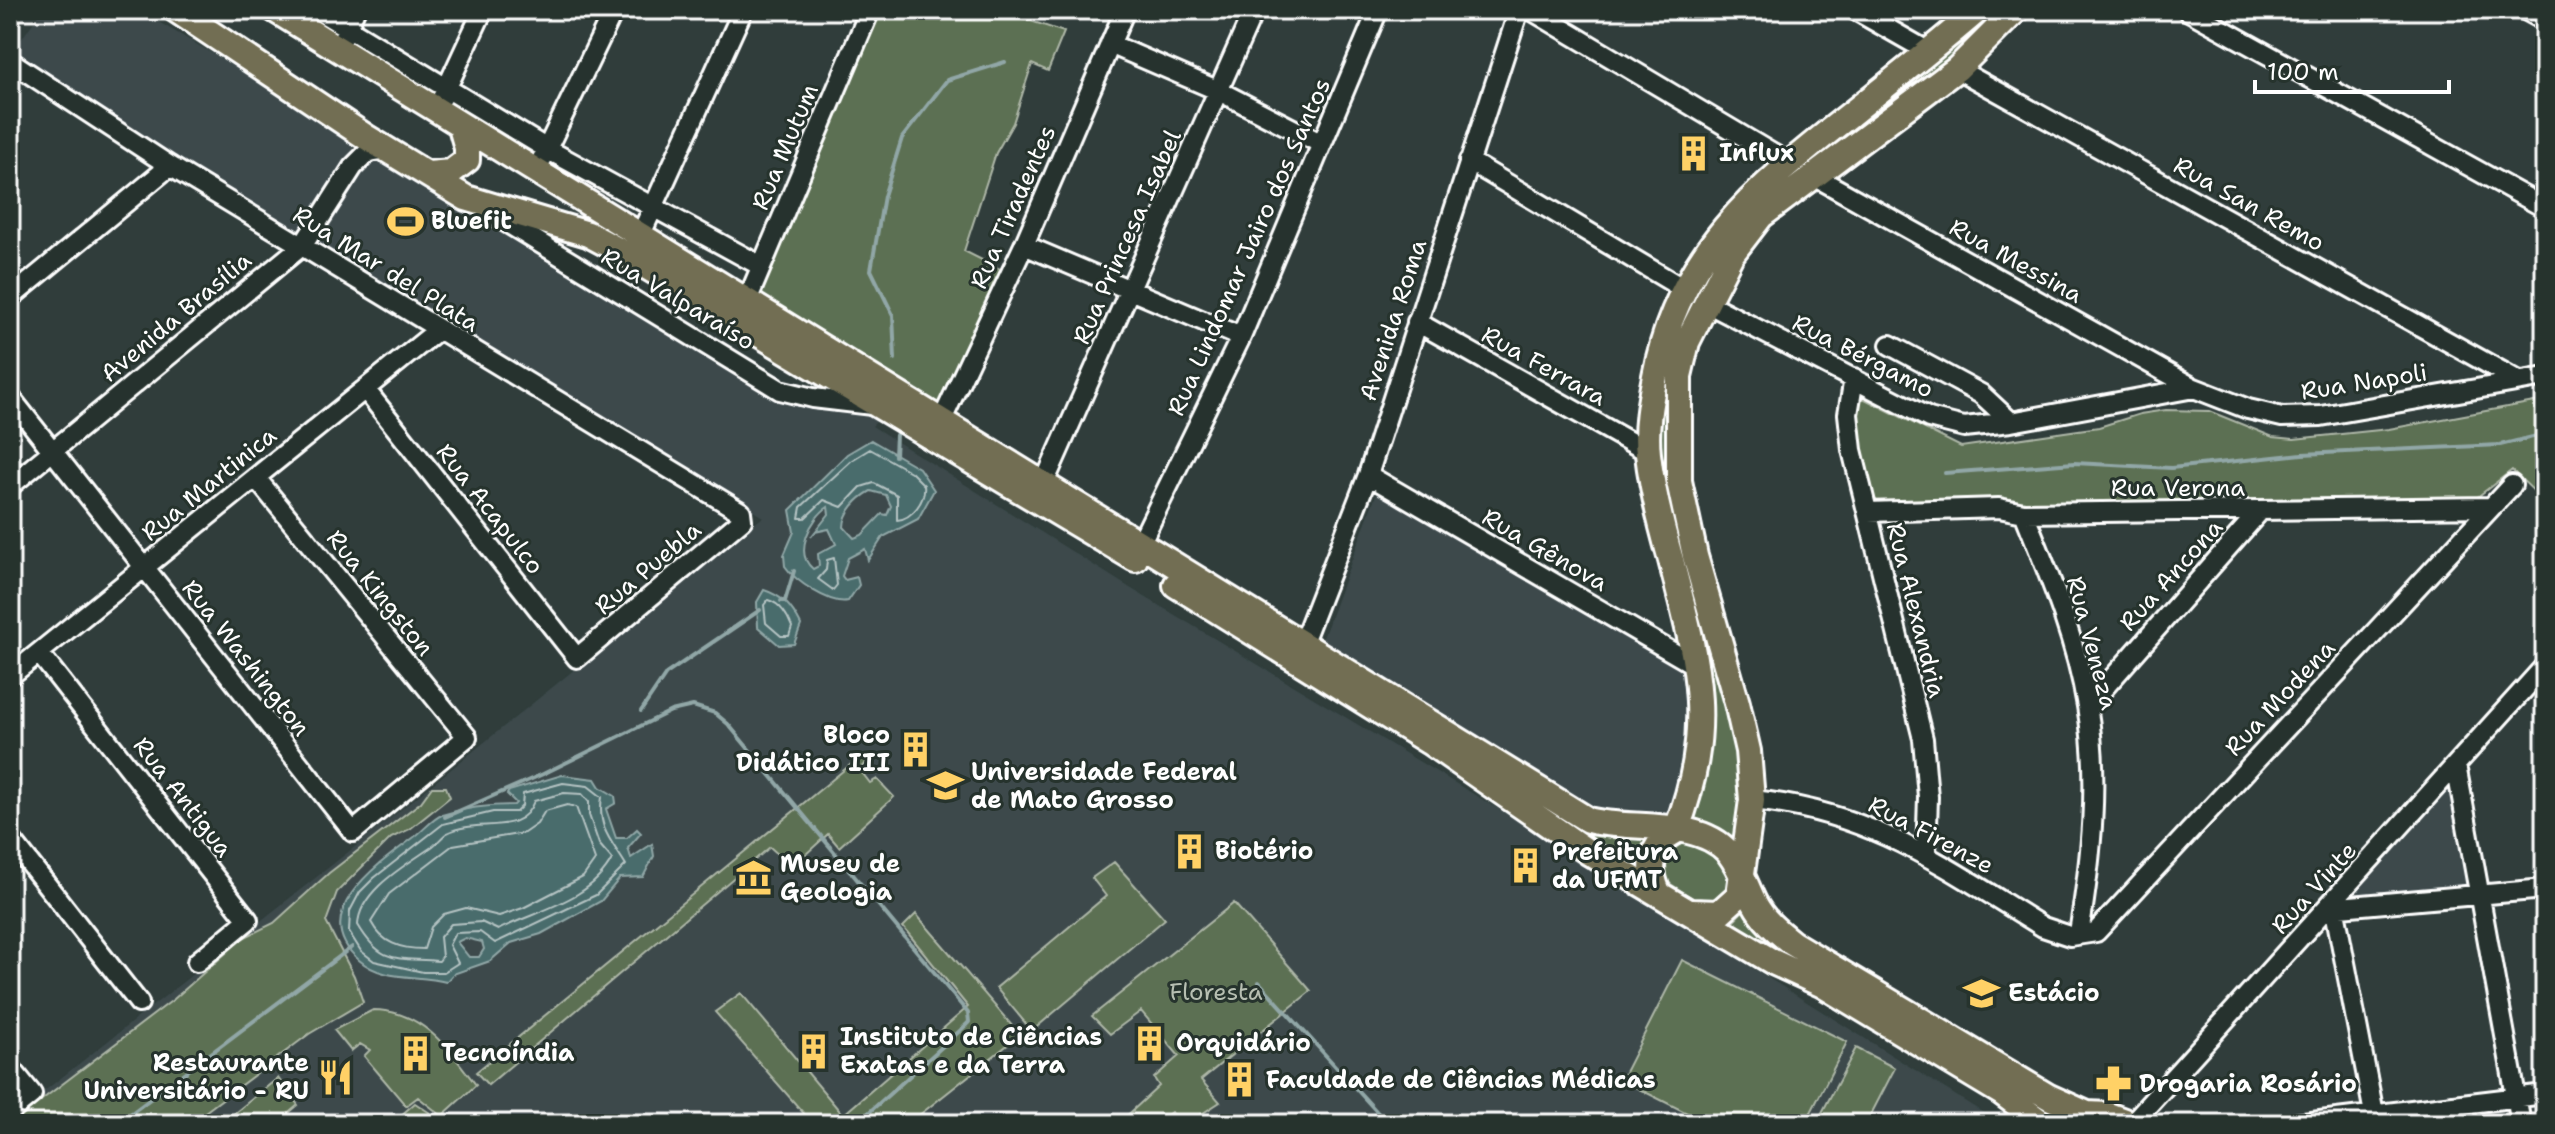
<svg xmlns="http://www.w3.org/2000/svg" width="2555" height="1134" viewBox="0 0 2555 1134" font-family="'Shantell Sans',sans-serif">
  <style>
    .built { fill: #3c4a4c }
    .green { fill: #5c6f52; stroke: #aeb7a8; stroke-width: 2 }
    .water { fill: #486c6c; stroke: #91a7a7; stroke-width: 2; fill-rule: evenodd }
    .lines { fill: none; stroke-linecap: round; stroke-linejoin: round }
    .shore { stroke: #b6c4c4; stroke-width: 2 }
    .stream { stroke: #91a7a7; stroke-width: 4 }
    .minor-casing { stroke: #fff; stroke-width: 24 }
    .major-casing { stroke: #fff; stroke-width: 30 }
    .minor { stroke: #26332d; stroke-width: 18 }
    .major { stroke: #726e52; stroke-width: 24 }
    .labels { text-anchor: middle; stroke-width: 6; stroke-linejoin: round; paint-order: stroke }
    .street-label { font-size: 24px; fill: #fff; stroke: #26332d }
    .poi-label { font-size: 24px; font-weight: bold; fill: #fff; stroke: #26332d; text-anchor: start }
    .park-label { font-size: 24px; fill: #b6beb1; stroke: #26332d }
  </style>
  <rect width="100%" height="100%" fill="#303d3b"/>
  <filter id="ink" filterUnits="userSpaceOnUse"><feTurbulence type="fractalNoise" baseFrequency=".0125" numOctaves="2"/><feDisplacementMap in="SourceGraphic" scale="16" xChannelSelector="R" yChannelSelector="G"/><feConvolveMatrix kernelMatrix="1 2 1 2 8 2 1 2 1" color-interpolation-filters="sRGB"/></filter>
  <g filter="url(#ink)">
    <path class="built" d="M42,10H138L359,139L299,238L11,54Z
      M374,150L785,398L869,411L881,417L872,426L1130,588L1520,822L2001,1124H10V1118L356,846L763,517L313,245Z
      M1377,492L1690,668L1695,689L1675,819H1596L1320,646Z
      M2449,782L2471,890L2340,902Z"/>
    <path class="green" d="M872,10H1010V14L1064,32L1048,71L1032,64L1013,123L996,153L964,251L1006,272L939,414L754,292Z
      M1993,11L1994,15L1939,71L1743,229L1668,411L1742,755L1739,854L1690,825L1701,777L1654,446L1678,318L1744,213Z
      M1861,397L1961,447L2099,427L2140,414L2166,410L2209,411L2273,437L2294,439L2389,429L2545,400V502L2512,470L2476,498L1871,506L1853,415Z
      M861,756L867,762L860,770L870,783L877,779L894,797L839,847L828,834L792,867L770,847L488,1085L476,1072Z
      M432,787H446L450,797L410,829L391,838L337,892L326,922L354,976L363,1002L309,1034L189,1124H10L174,999L243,938L274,923L329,873L421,802Z
      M1529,797L1653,836L1642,856L1640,869Z
      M1685,841L1716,853L1734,885L1708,908L1666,881L1660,866L1670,846Z
      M1114,862L1165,919L1032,1031L996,988L1106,896L1092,878Z
      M1234,903L1311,991L1201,1080L1220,1102L1186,1124L1171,1112L1156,1124H1118L1159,1086L1154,1078L1179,1056L1141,1011L1110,1034L1092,1016Z
      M1747,907L1847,986L1731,923Z
      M916,914L1020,1035L908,1124H813L715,1012L741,993L843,1115L968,1007L903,927Z
      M1682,960L1847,1042L1805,1124H1709L1621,1080Z
      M373,1010C422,1010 449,1049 476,1085L442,1116L418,1097L406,1106L364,1056L370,1050L360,1044L351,1051L334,1030Z
      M1856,1048L1895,1068L1866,1124H1816Z
      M278,1078L298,1105L276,1124H221Z
      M415,1103L439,1119L433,1124H391Z"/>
    <path class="water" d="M871,440L919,468L934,490L918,519L883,537L868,560L865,549L848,558L842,576L845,580L857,577L859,585L848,601C830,605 795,581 785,566L784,555L794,532L790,510L847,454ZM871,491L886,495L891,506L887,515L882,514L862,535L854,538L844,527C844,512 858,498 871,491ZM828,507L829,514L811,537L815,532L829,529L836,544L818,554L819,566L813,569C793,553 811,518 828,507Z
      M764,590C783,596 792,607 801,625L794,644L779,645L758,627L757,602Z
      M562,775L595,779L600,787L615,796L616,803L606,809L616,838H627L637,829L641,833L628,848L631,858L652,844L654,856L643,877L620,878L601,901L541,934L511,943L490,961L453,974L446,982C418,974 384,982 359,960C306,914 378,864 413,838C422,832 433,818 442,815C464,808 492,805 514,805L516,803L507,794L509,791ZM465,938L482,942L484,949L479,957H469L457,942Z"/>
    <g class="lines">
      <path class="shore" d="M870,449L911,472L924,485C926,500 912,519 897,520V495L874,483L861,487L842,507L824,500L805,518H799L801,507L852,460Z
        M834,558L837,585L833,590L818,579L826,570L827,560Z
        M768,600C780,603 788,616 792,627L789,636H781L766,623L764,605Z
        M563,783L588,786L602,797C597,828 611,840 626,865L596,895L495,943L480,932L455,933L449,945L458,963L444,972H423L374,961L361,951L349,932L350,911L360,892L374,878L443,824L493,812H516L522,806L523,794Z
        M564,793L582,794L589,802V815L599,844L612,859C590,901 537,910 498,930L481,922L451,924L440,937L442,957L439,961C398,957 382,966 358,925C359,890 408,864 433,846C438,842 443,836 447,833C477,817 521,838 534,801Z
        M567,805L576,807L595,860L583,877L523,908L499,916L466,908L444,914L431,927L424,949C400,949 382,943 371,922L389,894L453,845L524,833L537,824L545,811Z"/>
      <path class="stream" d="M895,359L893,315L871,270L884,196L902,138L947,80L1005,62
        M895,456L896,435
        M1945,473L2074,463L2171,468L2302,454L2500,445L2545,434
        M781,601H785L794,571
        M641,711L666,674L760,610
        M445,817L543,774L671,711L693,706L715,713L728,724L968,1013L969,1022L963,1028L856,1124
        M1259,982L1388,1124
        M117,1124L352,947"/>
      <defs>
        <path id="minor" d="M318,10L547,149L761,266
          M1531,10L1788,163
          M1855,10L1929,52
          M2187,10L2545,208
          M2525,10L2545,21
          M343,38L355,10
          M1110,44L1219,91L1322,144
          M10,61L170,166L741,512L742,520L577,658L365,389
          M1957,69L2519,381
          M442,98L483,10
          M542,159L614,10
          M1469,161L1682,288
          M1814,176L2194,388L2248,409L2282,417L2321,416L2545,377
          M486,210L780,390L813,398L872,405
          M641,234L743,10
          M1024,245L1241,337
          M10,298L170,166
          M1705,302L1929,418L1964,427L2011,422L2194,388
          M746,303L870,10
          M1417,322L1648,452
          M1890,345L1981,394L2011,422
          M1854,378L1848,414L1852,450L1923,739L1928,797L1926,855
          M10,397L353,832L467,737L256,478
          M941,422L1024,245L1125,10
          M1368,475L1698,667
          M1044,483L1254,10
          M10,486L303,245L353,167L368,152L386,149
          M1868,512L1999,508L2024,513L2489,507
          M2024,513C2049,575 2076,639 2087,706C2100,779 2091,860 2079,933
          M1140,544L1241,337L1378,10
          M1303,642L1368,475L1519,10
          M39,653L248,920L197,962
          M10,676L438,330
          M2088,706L2259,512
          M2456,765L2521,1124
          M1752,800C1871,811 1945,867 2043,927L2070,936L2096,932L2512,485
          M10,838L139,1003
          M2328,908L2336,916L2376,1124
          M2328,908L2545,889
          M10,1067L32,1094L10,1112
          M2132,1123L2545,666
          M2295,1124L2545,1094"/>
        <path id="major" d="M176,10L366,137L466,198L588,234L620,251L1135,559
          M275,10L1588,820C1629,831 1698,817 1729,853C1740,867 1746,886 1754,902C1763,920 1777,931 1792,943L2049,1097L2087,1114L2108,1115L2132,1124
          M429,174L451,172L467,160V148L461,127
          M1176,585L1429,742L1588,852L1773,962L1821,984L2002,1093L2043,1124
          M1676,831C1716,725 1698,665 1671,560C1661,525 1652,490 1648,454C1645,428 1650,402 1655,376C1678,254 1754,190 1847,117C1891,82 1935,47 1978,10
          M1658,892C1647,867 1651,843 1676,831
          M1692,912L1719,913L1739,895L1752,800L1748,751L1737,703L1695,556L1679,481V376L1687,342L1731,255L1761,216L1957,69L2016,10"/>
      </defs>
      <use href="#minor" class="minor-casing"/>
      <use href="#major" class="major-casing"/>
      <use href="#minor" class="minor"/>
      <use href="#major" class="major"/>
    </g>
  </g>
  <defs>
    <symbol id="building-bare" viewBox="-9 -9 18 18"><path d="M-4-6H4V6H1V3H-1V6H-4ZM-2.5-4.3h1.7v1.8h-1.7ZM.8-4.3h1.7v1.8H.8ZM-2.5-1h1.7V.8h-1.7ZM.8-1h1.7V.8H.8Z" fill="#ffd166" stroke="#26332d" stroke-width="2.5" paint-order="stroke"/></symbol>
    <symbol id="stadium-bare" viewBox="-9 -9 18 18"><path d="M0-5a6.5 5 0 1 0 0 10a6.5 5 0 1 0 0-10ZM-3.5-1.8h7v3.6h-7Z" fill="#ffd166" stroke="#26332d" stroke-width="2.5" paint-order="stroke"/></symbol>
    <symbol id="university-bare" viewBox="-9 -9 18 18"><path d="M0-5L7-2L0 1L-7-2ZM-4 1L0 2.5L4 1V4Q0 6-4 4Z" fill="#ffd166" stroke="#26332d" stroke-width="2.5" paint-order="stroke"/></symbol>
    <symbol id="museum-bare" viewBox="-9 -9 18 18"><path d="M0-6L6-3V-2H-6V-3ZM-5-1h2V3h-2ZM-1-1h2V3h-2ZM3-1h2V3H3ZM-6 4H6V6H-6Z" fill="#ffd166" stroke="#26332d" stroke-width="2.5" paint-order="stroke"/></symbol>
    <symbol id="restaurant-bare" viewBox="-9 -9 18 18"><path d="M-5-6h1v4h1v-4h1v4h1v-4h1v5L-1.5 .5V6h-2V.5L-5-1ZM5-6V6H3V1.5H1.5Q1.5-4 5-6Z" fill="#ffd166" stroke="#26332d" stroke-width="2.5" paint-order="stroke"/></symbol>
    <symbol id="pharmacy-bare" viewBox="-9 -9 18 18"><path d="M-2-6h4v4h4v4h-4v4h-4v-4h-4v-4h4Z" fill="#ffd166" stroke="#26332d" stroke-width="2.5" paint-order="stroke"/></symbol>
  </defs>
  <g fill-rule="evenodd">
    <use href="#building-bare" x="1668" y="128" width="51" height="51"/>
    <use href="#stadium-bare" x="380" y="196" width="51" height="51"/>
    <use href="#building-bare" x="890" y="724" width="51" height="51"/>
    <use href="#university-bare" x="920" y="760" width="51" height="51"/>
    <use href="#building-bare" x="1164" y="826" width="51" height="51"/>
    <use href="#building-bare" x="1500" y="840" width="51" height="51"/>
    <use href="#museum-bare" x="728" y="852" width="51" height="51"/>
    <use href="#university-bare" x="1956" y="968" width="51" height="51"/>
    <use href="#building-bare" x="1124" y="1018" width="51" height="51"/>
    <use href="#building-bare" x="788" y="1026" width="51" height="51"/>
    <use href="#building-bare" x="390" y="1028" width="51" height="51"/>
    <use href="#restaurant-bare" x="310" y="1052" width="51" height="51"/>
    <use href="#building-bare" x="1214" y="1054" width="51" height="51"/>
    <use href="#pharmacy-bare" x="2088" y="1058" width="51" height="51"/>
  </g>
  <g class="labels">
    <g class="street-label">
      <text transform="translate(785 147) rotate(-67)" y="8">Rua Mutum</text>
      <text transform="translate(2249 204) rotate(29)" y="8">Rua San Remo</text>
      <text transform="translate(1013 207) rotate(-66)" y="8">Rua Tiradentes</text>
      <text transform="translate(1127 237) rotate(-66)" y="8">Rua Princesa Isabel</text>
      <text transform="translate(1249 247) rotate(-66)" y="8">Rua Lindomar Jairo dos Santos</text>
      <text transform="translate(2016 261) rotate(29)" y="8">Rua Messina</text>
      <text transform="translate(386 269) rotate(32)" y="8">Rua Mar del Plata</text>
      <text transform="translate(678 299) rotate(31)" y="8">Rua Valparaíso</text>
      <text transform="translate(176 317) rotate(-40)" y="8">Avenida Brasília</text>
      <text transform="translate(1393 320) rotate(-72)" y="8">Avenida Roma</text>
      <text transform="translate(1863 356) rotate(27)" y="8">Rua Bérgamo</text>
      <text transform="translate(1544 366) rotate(29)" y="8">Rua Ferrara</text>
      <text transform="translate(2364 382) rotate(-9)" y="8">Rua Napoli</text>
      <text transform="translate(209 484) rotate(-39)" y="8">Rua Martinica</text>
      <text x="2178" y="496">Rua Verona</text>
      <text transform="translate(490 509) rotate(52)" y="8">Rua Acapulco</text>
      <text transform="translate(1545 550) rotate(30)" y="8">Rua Gênova</text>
      <text transform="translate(648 568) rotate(-40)" y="8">Rua Puebla</text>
      <text transform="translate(2171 575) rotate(-48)" y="8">Rua Ancona</text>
      <text transform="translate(380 593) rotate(51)" y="8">Rua Kingston</text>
      <text transform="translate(1916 610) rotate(76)" y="8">Rua Alexandria</text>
      <text transform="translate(2092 643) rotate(75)" y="8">Rua Veneza</text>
      <text transform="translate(246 658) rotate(52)" y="8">Rua Washington</text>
      <text transform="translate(2280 698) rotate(-47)" y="8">Rua Modena</text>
      <text transform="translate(183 797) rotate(52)" y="8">Rua Antigua</text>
      <text transform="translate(1931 835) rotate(28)" y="8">Rua Firenze</text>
      <text transform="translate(2314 888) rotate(-48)" y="8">Rua Vinte</text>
    </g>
    <g class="poi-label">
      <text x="1719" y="161">Influx</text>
      <text x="431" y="229">Bluefit</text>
      <text x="890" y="743" text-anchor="end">Bloco<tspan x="890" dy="28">Didático III</tspan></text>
      <text x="971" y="780">Universidade Federal<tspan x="971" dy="28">de Mato Grosso</tspan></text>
      <text x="1215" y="859">Biotério</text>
      <text x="1552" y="860">Prefeitura<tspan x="1552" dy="28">da UFMT</tspan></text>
      <text x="780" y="872">Museu de<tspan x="780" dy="28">Geologia</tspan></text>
      <text x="2008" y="1001">Estácio</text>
      <text x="840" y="1045">Instituto de Ciências<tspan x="840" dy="28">Exatas e da Terra</tspan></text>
      <text x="1176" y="1051">Orquidário</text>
      <text x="441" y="1061">Tecnoíndia</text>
      <text x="309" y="1071" text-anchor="end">Restaurante<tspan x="309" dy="28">Universitário - RU</tspan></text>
      <text x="1266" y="1088">Faculdade de Ciências Médicas</text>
      <text x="2139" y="1092">Drogaria Rosário</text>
    </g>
    <g class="park-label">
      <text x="1216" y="1000">Floresta</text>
    </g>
  </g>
  <rect width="2555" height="1134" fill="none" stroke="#26332d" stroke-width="40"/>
  <rect x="20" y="20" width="2515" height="1094" fill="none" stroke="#fff" stroke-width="3" filter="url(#ink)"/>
  <path d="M2255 80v12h194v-12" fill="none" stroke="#ffffff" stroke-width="4"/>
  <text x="2267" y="80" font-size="24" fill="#ffffff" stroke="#26332d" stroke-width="6" paint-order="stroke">100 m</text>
</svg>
